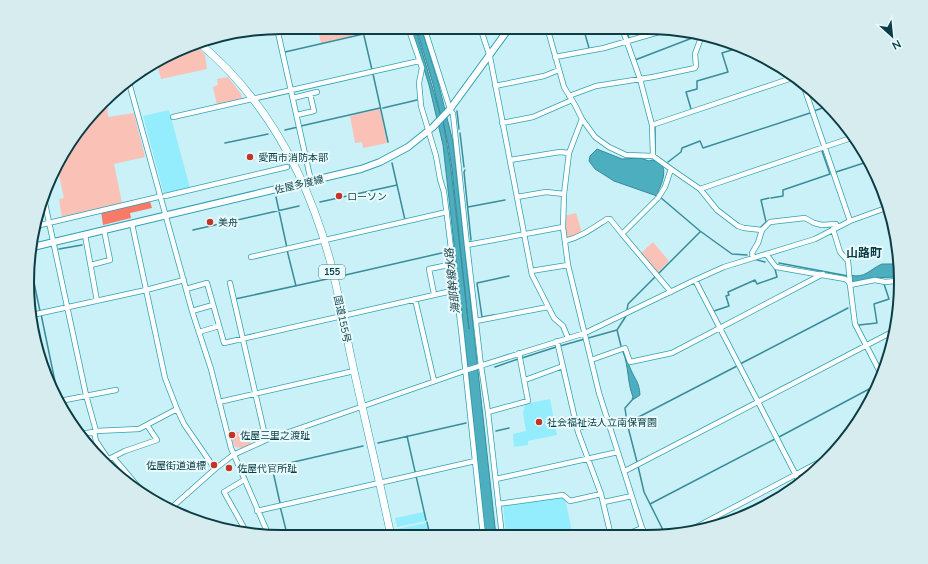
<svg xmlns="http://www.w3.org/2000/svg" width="928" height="564" viewBox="0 0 928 564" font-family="Mulish,'Noto Sans JP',sans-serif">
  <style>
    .built { fill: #93edfd }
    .green { fill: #fac1b7 }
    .forest { fill: #f87b69 }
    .water { fill: #4caebf; stroke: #398c9a; fill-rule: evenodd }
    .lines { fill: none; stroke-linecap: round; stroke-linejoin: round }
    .stream { stroke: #398c9a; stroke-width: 1.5 }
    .minor-casing { stroke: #2fa2b3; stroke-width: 6 }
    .major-casing { stroke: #2fa2b3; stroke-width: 8 }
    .highway-casing { stroke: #2fa2b3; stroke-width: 8 }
    .minor { stroke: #fff; stroke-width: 4.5 }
    .major { stroke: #fff; stroke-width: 6 }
    .highway { stroke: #fff; stroke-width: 7 }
    .poi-dot { fill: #c23526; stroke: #e8fbfe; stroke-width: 1.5 }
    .labels { text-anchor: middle; stroke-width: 4; stroke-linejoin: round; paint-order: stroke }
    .shield { fill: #e8fbfe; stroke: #4f767c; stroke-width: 1 }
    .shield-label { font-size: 9px; font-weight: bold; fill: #0d3d44 }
    .poi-label { font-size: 10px; fill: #0d3d44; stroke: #e8fbfe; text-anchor: start }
    .street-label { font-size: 10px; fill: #0d3d44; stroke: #e8fbfe }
    .water-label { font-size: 11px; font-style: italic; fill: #1e3d42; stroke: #e8fbfe }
    .quarter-label { font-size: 12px; font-weight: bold; fill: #0d3d44; stroke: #e8fbfe }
    .rim { fill: none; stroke: #0d3d44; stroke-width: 2 }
  </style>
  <rect width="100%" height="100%" fill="#cbf1f8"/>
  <path class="built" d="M169,110L190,188L164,194L143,116Z
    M550,399L557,435L528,441V445L514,447L513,434L526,431L523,413L525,404Z
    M561,496L564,499L566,503L573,536H506L503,505Z
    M424,512L426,521L397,527L395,518Z
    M426,523L429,536H399L397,529Z"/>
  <path class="green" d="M317,27H350L352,36L321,43Z
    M194,44L205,55L207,69L161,79L157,63Z
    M228,77L241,94L242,99L217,105L213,87L218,85L217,79Z
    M107,101L108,117L134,113L145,157L114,164L122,203L62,218L59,199L64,198L57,166L70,140Z
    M380,109L387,143L363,148L362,142L355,143L350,116Z
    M576,213L582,233L566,239L564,216Z
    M653,242L669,261L657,273L640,254Z
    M247,430L251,444L241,448L235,447L230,434Z"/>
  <path class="forest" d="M150,201L152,208L130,213L131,218L103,225L101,211Z"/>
  <path class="water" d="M411,27H415L441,117L433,84L416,27H421L438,82L453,142L496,536H485L468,369L443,145L429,85ZM443,121L448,144L452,169L469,329L451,169Z
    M597,149L622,159L640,158L649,161L652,160C655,161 659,162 661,164C667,169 662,185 658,191L659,194L657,196L614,181L595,169L589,161L590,156Z
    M882,264H896V277L871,278L853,282L850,275C865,279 870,269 882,264Z
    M623,352C627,357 628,364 631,370C636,381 639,382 640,395L634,399H632L633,397C627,382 629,367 623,352Z"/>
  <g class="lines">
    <path class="stream" d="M362,27L372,70
      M583,27L589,48
      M626,28L629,38
      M285,52L394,27
      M635,60L700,35
      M373,74L388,142
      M801,83L803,88
      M383,108L417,100
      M691,109L686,92L697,89V81L728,72L722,53L741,47
      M457,111L459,129
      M814,111L825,107
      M301,126L380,108
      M655,127V155
      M285,130L298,127
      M460,133L464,167
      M225,143L268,134
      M668,162L681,152L682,148L700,141L703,148L810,113
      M392,163L405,220
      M465,170L464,172L471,240
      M836,172L867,162
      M276,197L287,248
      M660,197L700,231L732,254L747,255
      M771,198L783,196V190L830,174L822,151
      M320,202L397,185
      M468,207L505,200
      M760,228L766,222L761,200L769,198
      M193,230L299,206
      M59,249L82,245
      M287,250L296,286
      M754,259L765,262
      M779,263L848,276
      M30,264L40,311
      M341,276L446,252
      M235,299L327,279
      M627,310L628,304L700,232
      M714,311L729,306L726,296L729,295L728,292L755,280L757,284L777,277L775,269
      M41,314L58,396
      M494,315L482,317L477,283L509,276
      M859,328V325L877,323L874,304L889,299L884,284
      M617,330L621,346
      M560,346L617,330L626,316
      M522,358L556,347
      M740,364L848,308
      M495,367L518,359
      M633,399L625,408L627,423L637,462
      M629,422L737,366
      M496,431L509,428
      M407,436L426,520
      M779,437L871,388
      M378,443L466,423
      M638,466L644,492L666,536
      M280,503L272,467L363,446
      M650,504L775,439
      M280,506L287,534
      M427,522L430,536"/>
    <defs>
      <path id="minor" d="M408,27L422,68L419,83L421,106L436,156L440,179L444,192L461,329L483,536
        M424,27L450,109L453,114L467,245L481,366L488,412L502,536
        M480,27L490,57L532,275L554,318L563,326L568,338
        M547,27L564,87L575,105L582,119L595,137L609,147L626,155L653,156L671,169L665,187L658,198L622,234L671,292
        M277,28L311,181
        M622,28L640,79L652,125L653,156
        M555,57L604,48L669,29
        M128,79L192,311L211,369L231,448L269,536
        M495,86L544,76L559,70
        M804,87L850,221
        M569,96L596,86L653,77L695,68L696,66L695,54L702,35
        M293,98L317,92
        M297,115L314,111L310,94
        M173,117L419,61
        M582,119L569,153L564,194L563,227L568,265L599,393L642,528L647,536
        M502,123L533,117L572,100
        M652,125L795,77
        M510,160L560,152L569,153
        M671,169L700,189L717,210L738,226L744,228L762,230
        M700,189L854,137
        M43,194L86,395L96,431
        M165,196L287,167
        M517,197L546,192L564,194
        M132,224L165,378L177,409L184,424L215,469
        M36,226L158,197
        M833,229L840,252L848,261L850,283
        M85,235L97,301
        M565,241C581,237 593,228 607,219H610L622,234
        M467,245L563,227
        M766,254L776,267L845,279L848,281L850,285L855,324L880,372
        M251,257L447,212
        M753,258L752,253L758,243L762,230L770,222L805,218L814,223L822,225L836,224L837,227
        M91,265L110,260L104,230
        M531,271L568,265
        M695,280L800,483
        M230,283L266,440
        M850,285L875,280L885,282L896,281
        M186,289L207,283L224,343L456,290
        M434,294L429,269L453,264
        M415,299L434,381
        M192,311L213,305
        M32,315L146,290L184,280
        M476,321L548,307
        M199,332L219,326
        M557,341L578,432L601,494L611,536
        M591,360L625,348L630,362L672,353L823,274
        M525,380L563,366
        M60,401L116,390
        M219,402L354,371
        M488,412L528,401L519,353
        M578,428L608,419
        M94,432L96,441L108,459
        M78,434L94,432L96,431L139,429L177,409
        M113,457L125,451L157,440L147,425
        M105,461L113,457L140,489L150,499
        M625,471L896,330
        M496,479L618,452
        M244,480L224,492L247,533
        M604,502L632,496
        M498,504L563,495L570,501L601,494
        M170,509L215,469L233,455L266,440L467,370L585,333L695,280L724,267L815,239L850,221L886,208
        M257,511L475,461
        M687,532L831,456
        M257,535L266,531
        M587,536L610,532
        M613,536L630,533L642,528"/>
      <path id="major" d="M33,247L361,169L380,162L408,147L433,127L450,109L510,27"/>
      <path id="highway" d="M198,42C268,100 308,177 331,264C339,296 345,329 352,362C365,420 379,478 391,536"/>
    </defs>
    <use href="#minor" class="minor-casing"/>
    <use href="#major" class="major-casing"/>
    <use href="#highway" class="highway-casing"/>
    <use href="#minor" class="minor"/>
    <use href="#major" class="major"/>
    <use href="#highway" class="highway"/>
  </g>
  <g class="poi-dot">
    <circle cx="250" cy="157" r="4"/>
    <circle cx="339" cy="196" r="4"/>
    <circle cx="210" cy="222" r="4"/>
    <circle cx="539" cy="422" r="4"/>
    <circle cx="232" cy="435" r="4"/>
    <circle cx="214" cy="465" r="4"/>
    <circle cx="229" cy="468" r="4"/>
  </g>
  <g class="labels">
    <rect class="shield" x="319" y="265" width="26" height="14" rx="3"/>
    <g class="shield-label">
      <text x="332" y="275">155</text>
    </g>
    <g class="poi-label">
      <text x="258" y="161">愛西市消防本部</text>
      <text x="347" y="200">ローソン</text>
      <text x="218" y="226">美舟</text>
      <text x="547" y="426">社会福祉法人立南保育園</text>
      <text x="240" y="439">佐屋三里之渡趾</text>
      <text x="206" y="469" text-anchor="end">佐屋街道道標</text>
      <text x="237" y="472">佐屋代官所趾</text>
    </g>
    <g class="street-label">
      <text transform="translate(299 184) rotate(-13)" y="4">佐屋多度線</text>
      <text transform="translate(343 319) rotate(78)" y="4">国道155号</text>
    </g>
    <g class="water-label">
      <text transform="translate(452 281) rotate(-96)" y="4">海部幹線水路</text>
    </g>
    <g class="quarter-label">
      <text x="864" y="257">山路町</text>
    </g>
  </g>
  <path d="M0 0H928V564H0ZM282 34H646A248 248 0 0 1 894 282V282A248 248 0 0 1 646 530H282A248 248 0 0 1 34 282V282A248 248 0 0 1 282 34Z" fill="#d6ecef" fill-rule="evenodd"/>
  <path class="rim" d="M282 34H646A248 248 0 0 1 894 282V282A248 248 0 0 1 646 530H282A248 248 0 0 1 34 282V282A248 248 0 0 1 282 34Z"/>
  <g transform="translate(892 36) rotate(153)" stroke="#e8fbfe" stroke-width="3" paint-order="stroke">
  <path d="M0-3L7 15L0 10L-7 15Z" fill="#0d3d44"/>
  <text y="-6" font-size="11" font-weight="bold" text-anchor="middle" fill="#0d3d44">N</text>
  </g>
</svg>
